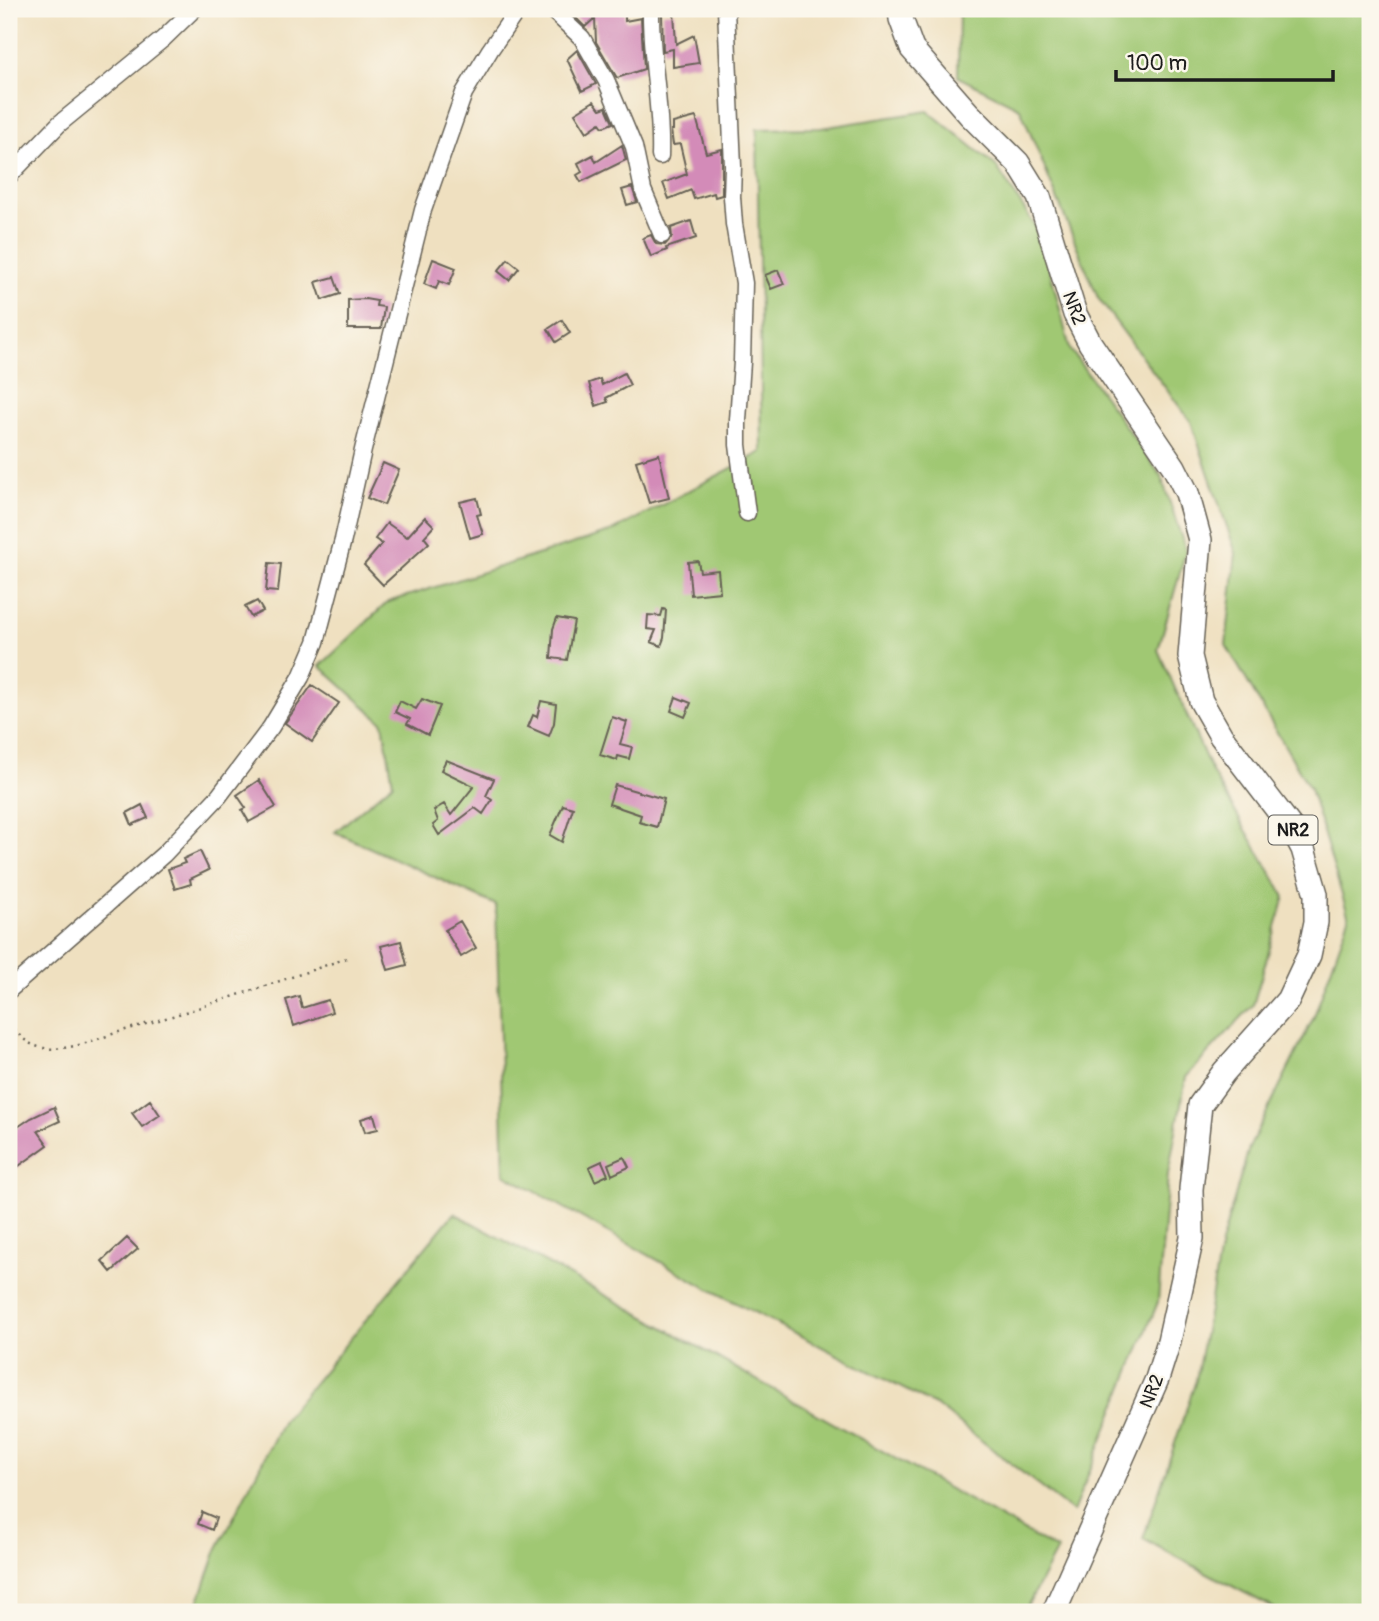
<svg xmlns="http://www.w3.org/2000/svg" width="1379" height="1621" viewBox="0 0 1379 1621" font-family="Pangolin,sans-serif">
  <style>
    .green { fill: #a0c873; stroke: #5e7248; stroke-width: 2 }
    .building { fill: #d38bb8 }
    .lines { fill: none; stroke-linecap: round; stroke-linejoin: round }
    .minor-casing { stroke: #666155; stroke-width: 19 }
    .highway-casing { stroke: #666155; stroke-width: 26 }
    .path { stroke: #666155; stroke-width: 2.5; stroke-dasharray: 2 5; stroke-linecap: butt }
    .minor { stroke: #fff; stroke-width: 16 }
    .highway { stroke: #fff; stroke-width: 23 }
    .labels { text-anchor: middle; stroke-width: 5; stroke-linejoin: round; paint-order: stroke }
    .shield { fill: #fbf7ec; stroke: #5f5e5a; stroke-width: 2 }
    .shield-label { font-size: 18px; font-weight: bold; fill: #1c1c1c }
    .street-label { font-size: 19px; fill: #1c1c1c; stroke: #fbf7ec }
  </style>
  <rect width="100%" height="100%" fill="#fbf7ec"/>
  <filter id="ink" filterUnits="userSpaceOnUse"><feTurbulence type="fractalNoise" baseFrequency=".0143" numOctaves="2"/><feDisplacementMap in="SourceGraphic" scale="14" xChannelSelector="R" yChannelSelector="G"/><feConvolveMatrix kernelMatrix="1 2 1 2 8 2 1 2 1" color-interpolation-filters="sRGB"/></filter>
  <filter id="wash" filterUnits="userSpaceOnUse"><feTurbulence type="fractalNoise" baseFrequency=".00686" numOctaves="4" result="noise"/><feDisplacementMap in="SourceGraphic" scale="28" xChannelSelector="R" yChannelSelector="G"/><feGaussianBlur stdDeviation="1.57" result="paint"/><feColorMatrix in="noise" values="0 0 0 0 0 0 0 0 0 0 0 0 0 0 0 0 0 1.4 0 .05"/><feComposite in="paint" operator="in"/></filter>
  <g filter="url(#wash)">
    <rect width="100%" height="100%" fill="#efe0c0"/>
    <path class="green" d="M959,9H1370V1612H1281L1143,1539L1196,1380L1221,1244L1249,1148L1313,1019L1349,918L1310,789L1226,645L1236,553L1191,422L1098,298L1020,108L958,77Z
      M928,111L996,166L1041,235L1070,349L1161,476L1186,551L1158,650L1212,772L1285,897L1253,1005L1186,1077L1168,1174L1158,1302L1073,1512L937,1406L711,1290L504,1174L496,905L335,832L393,783L383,723L320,666L388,602L613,531L762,452L757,129L821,128Z
      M454,1213L658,1324L1057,1550L1024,1612H195L217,1550L284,1419Z"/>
    <g id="blocks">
      <path class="building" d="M567,9H625V21L641,18L644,69L617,78L596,42L595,18L585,27Z
        M674,12L676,44L694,35L699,63L673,67V49L663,51L662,13Z
        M577,50L596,84L582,91L567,59Z
        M594,101L600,109L606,107L613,123L603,127L600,123L587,132L575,113Z
        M696,117L706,153L722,149V195L715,197L714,193L694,199L691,190L669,199L663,183L687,174L680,144L673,145L671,130H673V123Z
        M622,145L626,160L581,182L577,175L582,172L578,163L593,155L596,162Z
        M632,187L637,202L627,205L622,190Z
        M691,221L696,238L666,248L667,250L651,257L643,238L651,235L656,244L665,245L672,237L671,228Z
        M433,259L456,268L449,285L439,281L436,289L424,284Z
        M508,259L519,268L509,280L498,271Z
        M778,270L784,284L771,289L765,275Z
        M334,277L340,294L322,300L316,282Z
        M365,299L377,301L376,306L384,307L381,329H348V300Z
        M562,320L570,333L556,342L548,329Z
        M624,373L630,385L606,398L608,402L596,406L589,383L600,379L602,385Z
        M659,454L669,498L649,503L636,461Z
        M383,463L399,470L384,505L367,498Z
        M477,498L481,514L477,515L483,534L470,538L460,502Z
        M425,517L434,526L424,537L429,543L383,585L364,565L382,544L375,539L387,523L407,537Z
        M698,561L700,572L718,570L720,592L691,595L688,562Z
        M269,563L281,564L278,592L266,591Z
        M257,601L263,611L251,617L245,607Z
        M663,609L666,610L664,638L661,646L651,642L656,630L647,629L648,615L661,616Z
        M557,618L574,621L567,660L551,658L553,629Z
        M312,685L339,703L312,742L285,723Z
        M676,697L691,703L685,717L671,711Z
        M422,699L440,706L428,735L407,724L410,719L395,712L400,701L416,709Z
        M541,701L556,704L554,723L549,736L528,727L533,715L537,717Z
        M612,717L627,722L620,744L632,747L629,759L618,756L617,760L600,755Z
        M446,760L494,779L486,796L492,800L483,814L475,808L439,835L433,825L438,821L434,810L444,804L451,815L474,786L441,770Z
        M259,780L276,807L249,822L242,810L246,808L237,795Z
        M615,785L664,799L657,827L639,822L641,815L609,804Z
        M142,805L148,818L132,825L127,813Z
        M563,805L573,808L562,842L550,835Z
        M200,851L209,870L190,879L191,884L175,889L168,869L185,863L183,859Z
        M460,921L476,948L461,957L445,930Z
        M401,941L407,965L388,970L381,946Z
        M299,996L302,1008L328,1000L332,1012L294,1026L286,1000Z
        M150,1100L160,1115L142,1127L132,1113Z
        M54,1107L60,1121L38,1131L48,1145L9,1173V1133L31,1118Z
        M374,1115L378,1129L365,1132L361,1119Z
        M624,1157L629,1167L612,1175L608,1164Z
        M602,1161L608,1175L595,1181L589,1167Z
        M127,1238L138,1249L111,1272L102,1261Z
        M202,1512L216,1518L212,1530L198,1524Z"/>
    </g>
  </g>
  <g filter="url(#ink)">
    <use href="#blocks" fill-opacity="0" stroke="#666155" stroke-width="2"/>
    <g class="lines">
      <defs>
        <path id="minor" d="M551,9L582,38L606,80L634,147L643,190L662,235
          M651,9C650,58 662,107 660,156
          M726,9L733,166L732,197L734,224L744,283L742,362L738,420V445L747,513
          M9,176L59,124L163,39L194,9
          M9,990L164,854L219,796L271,727L301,677L316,642L343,540L363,450L423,210L464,93L490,50L518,9"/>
        <path id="highway" d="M900,9L901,19L912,49L969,114L1018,163L1039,197L1075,314L1090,343L1174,467L1187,493L1200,540L1190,656L1201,701L1221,736L1293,830L1303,849L1316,894V922L1309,955L1288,1000L1224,1072L1200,1105L1191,1189L1192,1238L1169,1341L1157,1379L1054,1612"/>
      </defs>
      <use href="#minor" class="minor-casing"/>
      <use href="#highway" class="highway-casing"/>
      <path class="path" d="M9,1025C19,1035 28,1046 44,1048C68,1052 99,1038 122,1031C198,1009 272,984 347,958"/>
      <use href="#minor" class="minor"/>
      <use href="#highway" class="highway"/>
    </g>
  </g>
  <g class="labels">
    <rect class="shield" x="1268.5" y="815.5" width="49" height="29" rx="5"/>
    <g class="shield-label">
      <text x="1293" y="836">NR2</text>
    </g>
    <g class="street-label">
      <text transform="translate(1075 308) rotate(70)" y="7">NR2</text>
      <text transform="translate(1151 1391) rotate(-68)" y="7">NR2</text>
    </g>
  </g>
  <rect width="1379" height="1621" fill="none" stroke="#fbf7ec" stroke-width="35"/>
  <path d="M1116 70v10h217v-10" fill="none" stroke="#1c1c1c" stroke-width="3.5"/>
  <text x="1127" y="70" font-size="21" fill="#1c1c1c" stroke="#fbf7ec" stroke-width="5" paint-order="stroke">100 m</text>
</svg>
